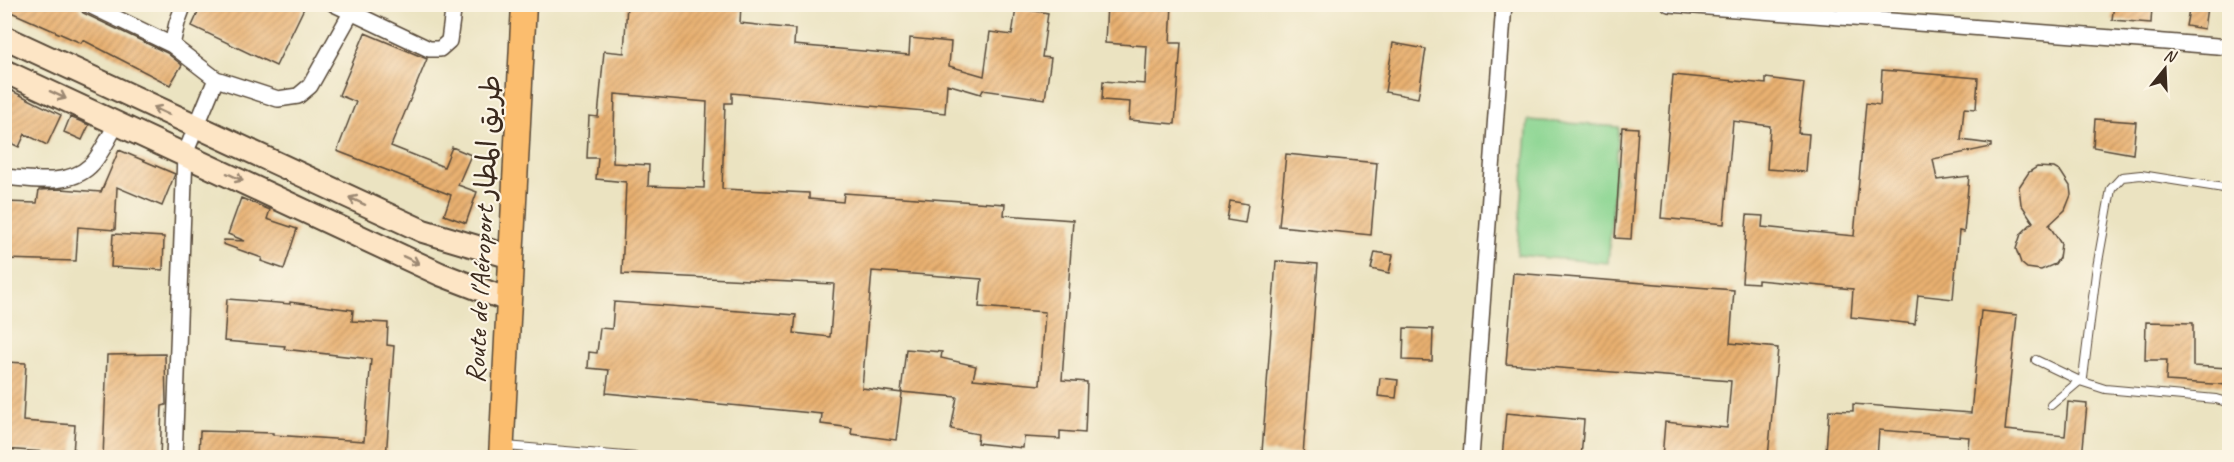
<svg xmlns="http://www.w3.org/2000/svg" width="2234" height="462" viewBox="0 0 2234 462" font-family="Caveat,'Playpen Sans Arabic',sans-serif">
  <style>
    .pitch { fill: #8bd592; stroke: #638058; stroke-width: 1.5 }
    .building { fill: url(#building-hatch); fill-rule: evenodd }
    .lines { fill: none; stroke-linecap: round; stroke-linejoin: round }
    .lane-casing { stroke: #554636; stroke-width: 10 }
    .street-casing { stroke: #554636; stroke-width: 18 }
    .secondary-casing { stroke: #554636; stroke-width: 26 }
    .primary-casing { stroke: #554636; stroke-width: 27 }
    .lane { stroke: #fff; stroke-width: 8 }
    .street { stroke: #fff; stroke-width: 15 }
    .secondary { stroke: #fde5c5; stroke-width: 22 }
    .primary { stroke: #fbbd6e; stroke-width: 24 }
    .oneway { stroke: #9c8872 }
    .labels { text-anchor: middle; stroke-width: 4.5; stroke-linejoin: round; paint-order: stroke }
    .street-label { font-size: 28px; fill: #3b2a1e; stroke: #fcf5e5 }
  </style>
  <defs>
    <pattern id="building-hatch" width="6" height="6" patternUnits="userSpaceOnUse" patternTransform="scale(1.5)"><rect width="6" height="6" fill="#e9b171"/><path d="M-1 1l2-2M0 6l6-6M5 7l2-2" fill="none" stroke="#be905c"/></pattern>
  </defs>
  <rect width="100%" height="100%" fill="#fcf5e5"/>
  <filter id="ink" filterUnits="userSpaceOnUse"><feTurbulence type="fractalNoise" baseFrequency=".0167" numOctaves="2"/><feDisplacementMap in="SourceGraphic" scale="12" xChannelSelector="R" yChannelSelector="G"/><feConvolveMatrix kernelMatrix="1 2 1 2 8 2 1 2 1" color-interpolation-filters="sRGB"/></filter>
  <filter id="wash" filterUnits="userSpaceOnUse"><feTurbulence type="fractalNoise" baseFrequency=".008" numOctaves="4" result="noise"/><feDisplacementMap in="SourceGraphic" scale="24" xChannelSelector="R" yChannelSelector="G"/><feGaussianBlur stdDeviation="1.35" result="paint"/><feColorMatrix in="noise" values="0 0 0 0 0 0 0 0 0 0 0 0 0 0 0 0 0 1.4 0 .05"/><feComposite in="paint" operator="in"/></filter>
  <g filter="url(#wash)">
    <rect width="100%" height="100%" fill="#ebe3c1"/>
    <path class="pitch" d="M1528,120L1619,127L1608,263L1517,255Z"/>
    <g id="blocks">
      <path class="building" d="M4,4H77L83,13L167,53L182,65L170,85L83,40L81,43L4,9Z
        M202,4H306L276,66L192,26Z
        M627,4H741L740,23L795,29L794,45L909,55L910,38L951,42L949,66L984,76L990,32L1012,35L1016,8L1048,13L1042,57L1051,58L1045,99L983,90L981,94L947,84L945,113L732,93V103H725L722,189L809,193V199L843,202L844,193L1005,204L1004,215L1073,220L1062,380L1087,382L1085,433L1060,431V439L1024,437L1023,448L977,443L978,434L951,429L957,397L901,392L906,349L942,352L941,358L976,366L973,379L1040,385L1045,312L979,307L982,279L872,271L862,388L902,393L896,440L851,434L852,428L821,424L822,414L606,393L609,370L588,368L589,352L597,353L600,328L612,329L614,302L796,315L794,333L830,337L834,284L622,274L626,182L596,179L598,158H587L589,116L598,117L604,51L624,53ZM615,94L707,102L704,188L648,186L649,165L613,163Z
        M1107,4H1172L1170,43H1181L1175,124L1129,120L1130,102L1102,100L1103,81L1145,84L1147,46L1105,43Z
        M2114,4L2152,6L2151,23L2112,20Z
        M2190,4L2207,7L2204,29L2186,26Z
        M365,33L427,59L391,146L444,167L452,147L471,155L458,185L477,192L466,223L444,215L451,195L337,151L356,102L339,95Z
        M1393,43L1426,49L1418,98L1385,92Z
        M1882,70L1978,78L1976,109L1964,108L1961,140L1991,144V147L1933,159L1937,180L1969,176L1964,232L1959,231L1953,299L1918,295L1915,324L1851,317L1853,289L1758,280V283L1742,282L1747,215L1763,216L1762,227L1854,236L1866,103L1880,105Z
        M1673,75L1766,84V78L1804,83L1798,133L1809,134L1806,172L1767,169L1770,126L1733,121L1724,224L1661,218Z
        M4,87L61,115L47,145L25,134L19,147L4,140Z
        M70,117L89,125L82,140L64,132Z
        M2095,119L2136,122L2133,154L2093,147Z
        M1622,127L1638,128L1631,239L1615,238Z
        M119,150L175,174L162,206L117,187L115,230L78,227L76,261L4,259V202L37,203L39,190L61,189L101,192Z
        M1286,154L1377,163L1371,235L1279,226Z
        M2037,167L2054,168L2061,172L2070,186L2071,195L2065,210L2049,225L2061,244L2059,258L2055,264L2041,270L2027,268L2021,263L2016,249L2021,234L2033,222L2021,204L2019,187L2029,172Z
        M241,198L270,210L267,219L297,229L284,269L261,261L262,258L223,244L224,240L245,241L228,234Z
        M1230,201L1248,204L1245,223L1227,220Z
        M113,234L164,237L163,270L111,267Z
        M1375,252L1393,255L1389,273L1371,269Z
        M1276,261L1318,264L1303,455L1262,452Z
        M1513,273L1734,290L1730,343L1778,348L1768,458H1662L1665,422L1727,428L1731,381L1506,364Z
        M227,299L290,304V302L353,310L352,321L388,323L387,345L394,346L386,458L344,454L343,458H199L200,431L273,433V435L364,441L371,359L284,349L285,346L224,341Z
        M1981,311L2017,315L2005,430L2065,436L2068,402L2087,404L2082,458H1967L1969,437L1879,430L1877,458H1849V454L1826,452L1829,410L1853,411V404L1971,413Z
        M2146,322L2193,323V366L2229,368L2228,385L2166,381L2167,360H2145Z
        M1404,328L1433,329L1432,361L1403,360Z
        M165,354L166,405L162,406L160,458H103L107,355Z
        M4,362L26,363L23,421L75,425L73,454L4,449Z
        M1380,378L1398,380L1396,398L1378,396Z
        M1506,413L1584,420L1581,458H1502Z"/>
    </g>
  </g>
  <g filter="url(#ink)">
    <use href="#blocks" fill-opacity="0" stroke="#554636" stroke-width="1.5"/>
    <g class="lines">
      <defs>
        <path id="lane" d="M2036,360L2080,381L2105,389L2216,399L2230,403
          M2051,405L2083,378L2096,273L2111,189L2122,177L2141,175L2230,189
          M506,446L649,458"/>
        <path id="street" d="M87,4L172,45
          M334,4L429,49H440L449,41L454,4
          M1669,4L2230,47
          M216,79L278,99L298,96L310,86L351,13
          M4,177C31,179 68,187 90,166C100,157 110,135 117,123
          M174,458L185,154L216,79L172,45L177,23L184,4
          M1471,458L1504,4"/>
        <path id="secondary" d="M4,37L423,231L511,257
          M4,71L440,274L508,300"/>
        <path id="primary" d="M501,458L524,4"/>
      </defs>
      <use href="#lane" class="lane-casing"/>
      <use href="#street" class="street-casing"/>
      <use href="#secondary" class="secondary-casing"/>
      <use href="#primary" class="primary-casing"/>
      <use href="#lane" class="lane"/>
      <use href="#street" class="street"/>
      <use href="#secondary" class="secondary"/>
      <use href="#primary" class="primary"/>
    </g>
    <defs><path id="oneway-shaft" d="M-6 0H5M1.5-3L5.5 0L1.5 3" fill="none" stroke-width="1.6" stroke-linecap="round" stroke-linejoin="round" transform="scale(1.5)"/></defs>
    <g class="oneway">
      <use href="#oneway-shaft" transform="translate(58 95) rotate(25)"/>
      <use href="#oneway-shaft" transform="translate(161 111) rotate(-155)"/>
      <use href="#oneway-shaft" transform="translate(235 177) rotate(25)"/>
      <use href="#oneway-shaft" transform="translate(357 201) rotate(-155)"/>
      <use href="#oneway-shaft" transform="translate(411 260) rotate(25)"/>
    </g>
  </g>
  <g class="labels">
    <g class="street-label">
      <text transform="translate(482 229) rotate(-87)" y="10">Route de l'Aéroport طريق المطار</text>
    </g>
  </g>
  <rect width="2234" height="462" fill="none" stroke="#fcf5e5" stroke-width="24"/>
  <g transform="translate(2165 69) rotate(18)" stroke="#fcf5e5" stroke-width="4.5" paint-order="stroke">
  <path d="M0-4.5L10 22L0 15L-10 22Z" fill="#3b2a1e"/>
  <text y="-9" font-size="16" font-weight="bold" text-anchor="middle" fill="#3b2a1e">N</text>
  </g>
</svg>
